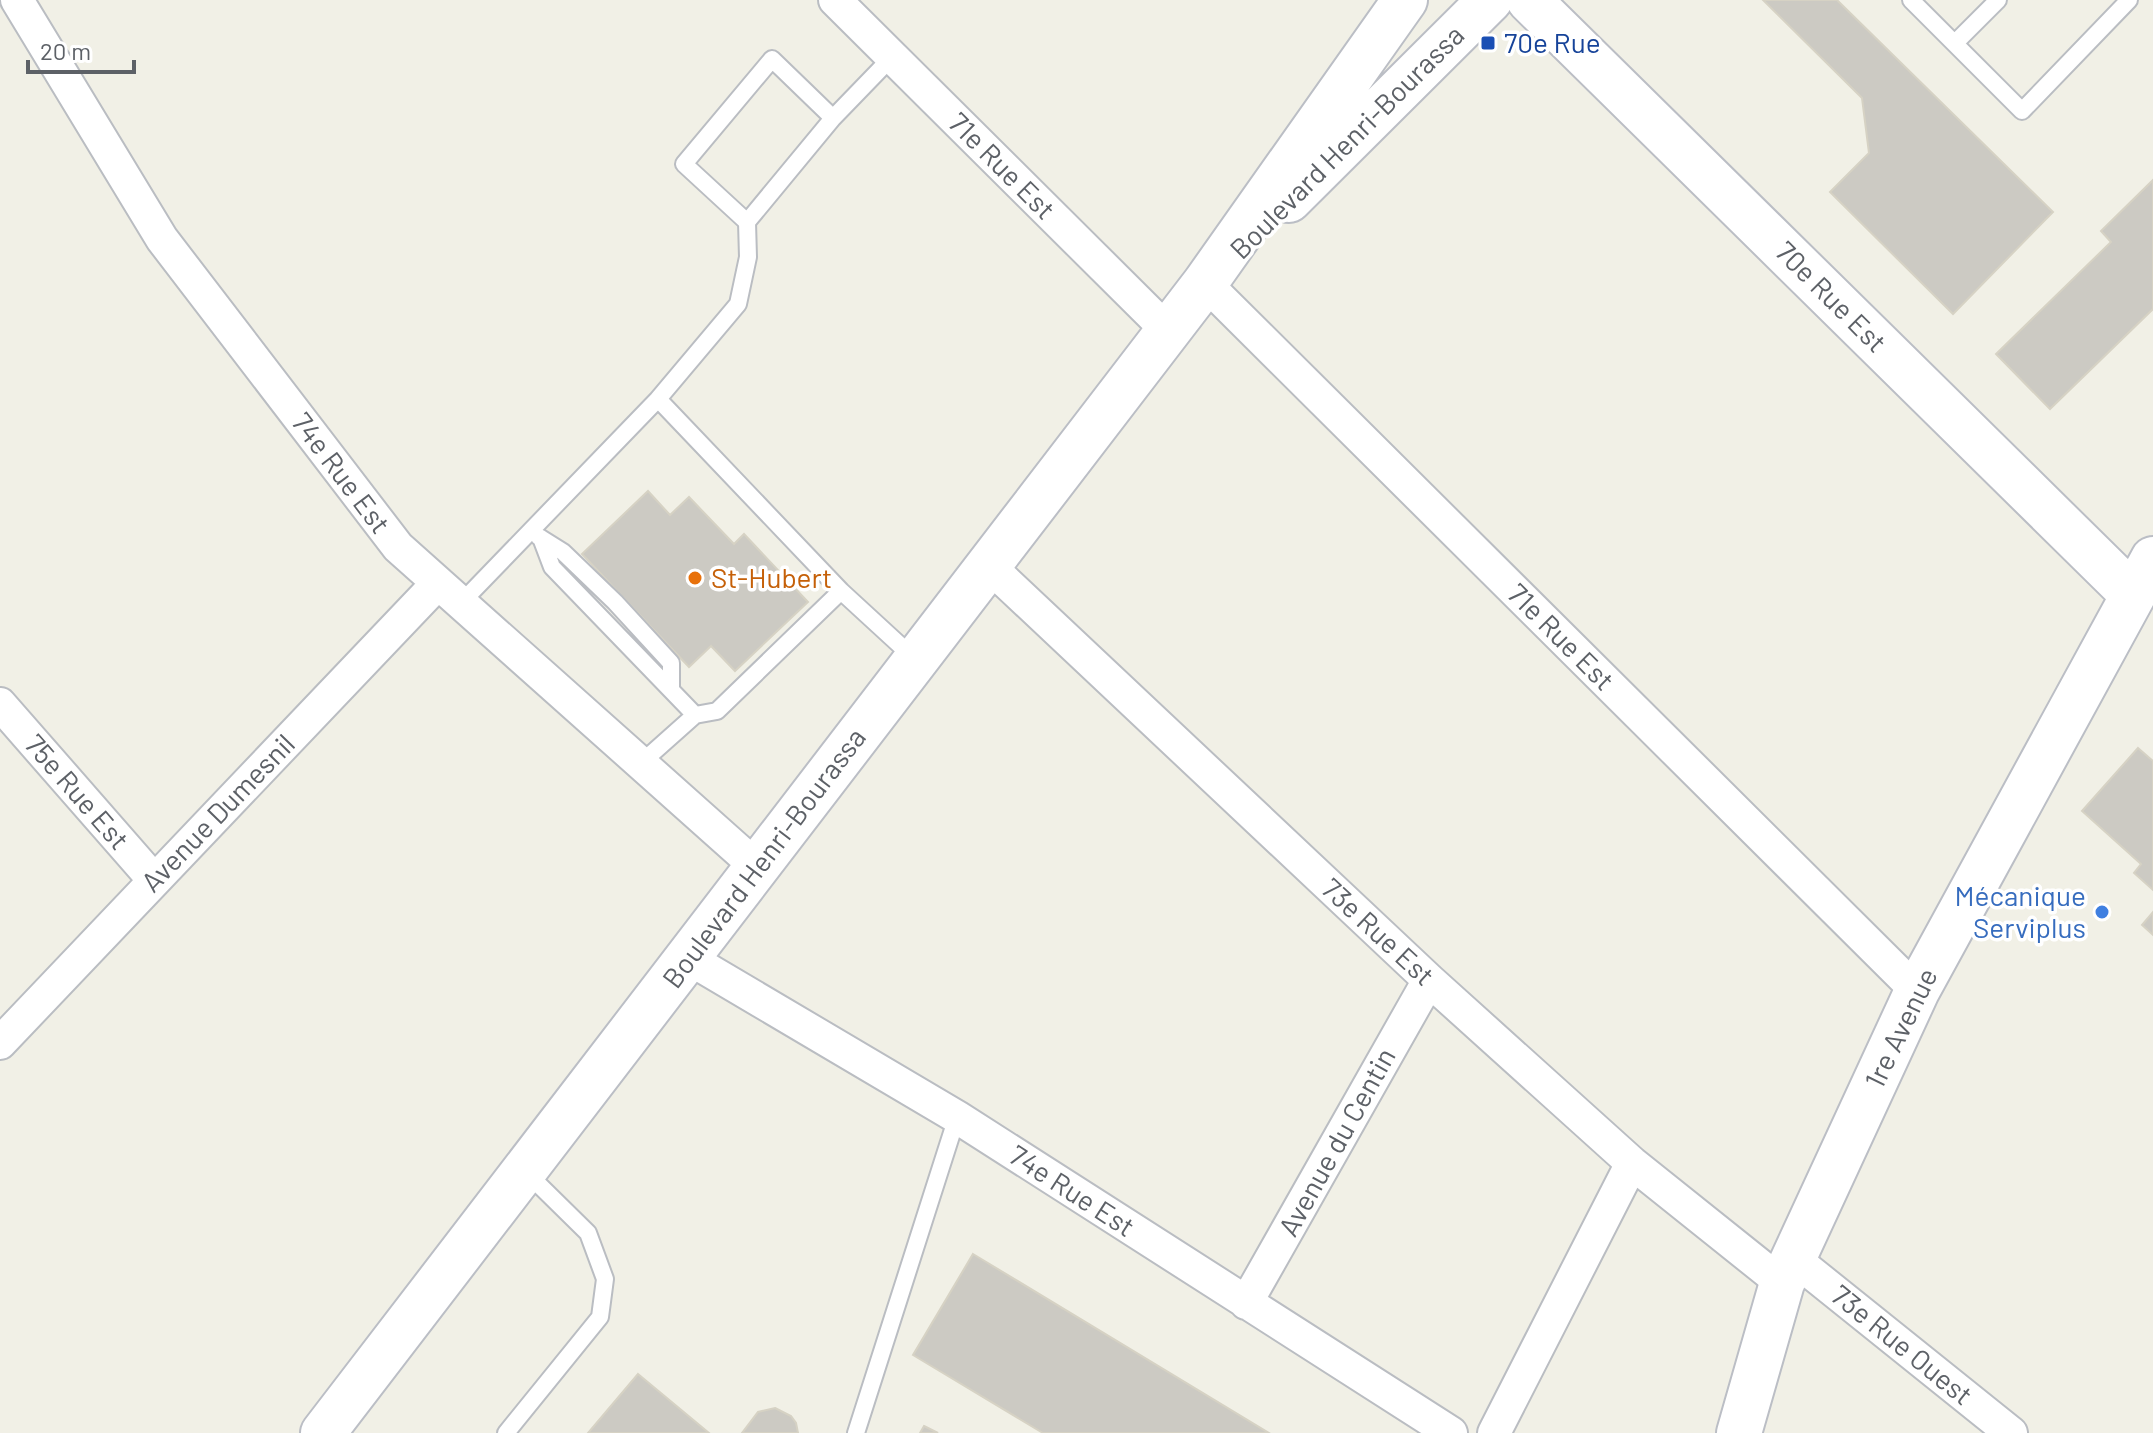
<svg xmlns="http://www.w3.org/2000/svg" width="2153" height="1433" viewBox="0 0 2153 1433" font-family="Barlow,sans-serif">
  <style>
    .building { fill: #cccac3; stroke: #d6d2c4; stroke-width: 2 }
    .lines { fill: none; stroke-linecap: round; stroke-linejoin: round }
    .lane-casing { stroke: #babdc2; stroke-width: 20 }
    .street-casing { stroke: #babdc2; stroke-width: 36 }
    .secondary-casing { stroke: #bbbec5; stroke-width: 48 }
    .lane { stroke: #fff; stroke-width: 16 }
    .street { stroke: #fff; stroke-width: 32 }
    .secondary { stroke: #fff; stroke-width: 44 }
    .transit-dot { fill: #1a4fb4; stroke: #fff; stroke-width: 3 }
    .food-dot { fill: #e8710a; stroke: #fff; stroke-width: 3 }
    .shop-dot { fill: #3f7fe0; stroke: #fff; stroke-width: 3 }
    .labels { text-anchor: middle; stroke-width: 7; stroke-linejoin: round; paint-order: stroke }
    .transit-label { font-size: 28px; fill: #164399; stroke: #fff; text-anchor: start }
    .street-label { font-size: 28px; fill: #5d6167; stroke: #fff }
    .food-label { font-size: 28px; fill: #c56008; stroke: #fff; text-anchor: start }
    .shop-label { font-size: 28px; fill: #366cbe; stroke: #fff; text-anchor: end }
  </style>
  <rect width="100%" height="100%" fill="#f1f0e6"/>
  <path class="building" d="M1763,0H1837L2053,212L1953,314L1830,192L1869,153L1862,98Z
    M2153,180V309L2050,409L1996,354L2111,242L2101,231Z
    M648,491L670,515L689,497L734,544L744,534L808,602L735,671L711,646L689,667L582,554Z
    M2138,748L2153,761V890L2134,873L2141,864L2082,811Z
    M2153,912V935L2142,925Z
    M973,1254L1269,1433H1043L913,1355Z
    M638,1374L709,1433H588Z
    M775,1408L791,1416L796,1423L798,1433H742L758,1412Z
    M924,1426L938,1433H920Z"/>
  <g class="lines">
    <defs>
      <path id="lane" d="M1911,0L2022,111L2129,0
        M1955,43L1998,0
        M833,118L892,57
        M658,399L738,304L748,257L747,222L833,118L772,59L684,164L747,222
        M539,537L563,552L615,602L671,663V690
        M541,538L552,567L695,715
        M460,604L658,399L841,591
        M640,764L695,715L717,711L841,591L915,659
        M506,1433L600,1317L605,1279L588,1233L527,1173
        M856,1433L957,1117"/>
      <path id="street" d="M17,0L162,239L398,547L757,867
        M835,0L1169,332
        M1205,283L1917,991
        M989,566L1429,980L1632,1163L1782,1283
        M0,704L154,880
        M688,958L957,1117L1451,1433
        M0,1043L437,584
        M1793,1258L2011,1433
        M1246,1303L1429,980
        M1494,1433L1632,1163"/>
      <path id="secondary" d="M1529,0L2133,595
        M1289,200L1490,0
        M323,1433L1205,283L1405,0
        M1739,1433L1782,1283L1917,991L2153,559"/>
    </defs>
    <use href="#lane" class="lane-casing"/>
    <use href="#street" class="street-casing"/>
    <use href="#secondary" class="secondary-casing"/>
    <use href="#lane" class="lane"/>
    <use href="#street" class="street"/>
    <use href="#secondary" class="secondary"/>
  </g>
  <rect class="transit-dot" x="1480" y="35" width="16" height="16" rx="4"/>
  <circle class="food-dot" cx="695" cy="578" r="8"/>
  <circle class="shop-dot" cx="2102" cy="912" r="8"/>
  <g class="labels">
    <g class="transit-label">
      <text x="1504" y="53">70e Rue</text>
    </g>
    <g class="street-label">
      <text transform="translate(1347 142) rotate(-45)" y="10">Boulevard Henri-Bourassa</text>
      <text transform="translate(1002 166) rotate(45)" y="10">71e Rue Est</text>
      <text transform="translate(1831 297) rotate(45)" y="10">70e Rue Est</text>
      <text transform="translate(341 473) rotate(53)" y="10">74e Rue Est</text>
      <text transform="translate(1561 637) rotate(45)" y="10">71e Rue Est</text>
      <text transform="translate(77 792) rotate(49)" y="10">75e Rue Est</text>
      <text transform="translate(218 813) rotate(-46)" y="10">Avenue Dumesnil</text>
      <text transform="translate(764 858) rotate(-53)" y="10">Boulevard Henri-Bourassa</text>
      <text transform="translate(1378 932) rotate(43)" y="10">73e Rue Est</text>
      <text transform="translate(1901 1028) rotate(-64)" y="10">1re Avenue</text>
      <text transform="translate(1337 1142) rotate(-61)" y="10">Avenue du Centin</text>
      <text transform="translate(1072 1191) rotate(33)" y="10">74e Rue Est</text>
      <text transform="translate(1902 1345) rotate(39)" y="10">73e Rue Ouest</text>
    </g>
    <g class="food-label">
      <text x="711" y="588">St-Hubert</text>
    </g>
    <g class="shop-label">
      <text x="2086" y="906">Mécanique<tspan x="2086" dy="32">Serviplus</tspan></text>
    </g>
  </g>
  <path d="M28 60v12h106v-12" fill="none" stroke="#5d6167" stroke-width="4"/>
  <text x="40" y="60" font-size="24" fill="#5d6167" stroke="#ffffff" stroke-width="6" paint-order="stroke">20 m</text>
</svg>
